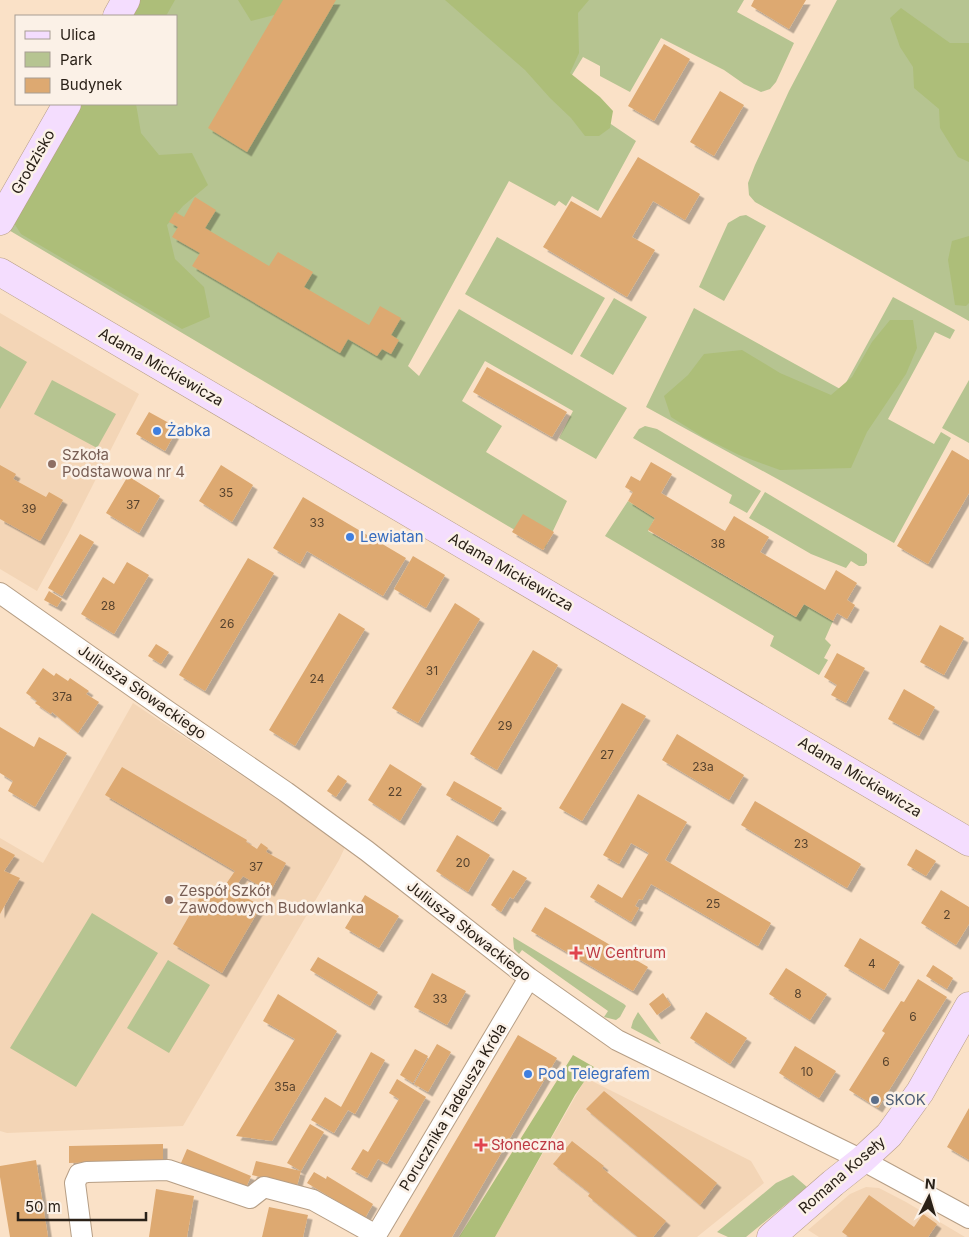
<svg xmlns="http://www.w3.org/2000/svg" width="969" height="1237" viewBox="0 0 969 1237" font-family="Inter,sans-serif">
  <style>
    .built { fill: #f3d5b6 }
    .green { fill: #b6c491 }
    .forest { fill: #adbe79 }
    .building { fill: #dda971; filter: url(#shadow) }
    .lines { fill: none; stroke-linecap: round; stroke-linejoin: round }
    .street-casing { stroke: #b69e85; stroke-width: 22 }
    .secondary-casing { stroke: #b69e85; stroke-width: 29 }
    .street { stroke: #fff; stroke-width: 20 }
    .secondary { stroke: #f4ddfe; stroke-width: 28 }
    .shop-dot { fill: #3f7fe0; stroke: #fbf1e7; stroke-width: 2 }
    .education-dot { fill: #8d6e63; stroke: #fbf1e7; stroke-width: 2 }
    .health-dot { fill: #e0444e; stroke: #fbf1e7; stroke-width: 2 }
    .service-dot { fill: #5c6f8a; stroke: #fbf1e7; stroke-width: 2 }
    .labels { text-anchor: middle; stroke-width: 5; stroke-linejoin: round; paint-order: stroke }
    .number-label { font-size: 12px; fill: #57432e }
    .street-label { font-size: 15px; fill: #2a2118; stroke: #fbf1e7 }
    .shop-label { font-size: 15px; fill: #366cbe; stroke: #fbf1e7; text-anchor: start }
    .education-label { font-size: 15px; fill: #785e54; stroke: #fbf1e7; text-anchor: start }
    .health-label { font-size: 15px; fill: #be3a42; stroke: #fbf1e7; text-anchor: start }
    .service-label { font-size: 15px; fill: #4e5e75; stroke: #fbf1e7; text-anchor: start }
  </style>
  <defs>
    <filter id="shadow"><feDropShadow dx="4.5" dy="4.5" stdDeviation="0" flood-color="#0004"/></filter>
  </defs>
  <rect width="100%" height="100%" fill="#fae1c7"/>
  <path class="built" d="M0,313L139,394L68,534L37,591L0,569Z
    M133,703L346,845L339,860L183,1126L7,1133L0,1131V838L43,863Z
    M586,1078L751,1161L764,1183L697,1237H495Z
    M866,1187L879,1188L906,1202L965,1237H819L808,1230L850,1194Z"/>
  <path class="green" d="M137,0H744L737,12L794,43L776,82L770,89L761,92L744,84L724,70L661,38L630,92L600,76V66L583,57L562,91L636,141L598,211L572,196L566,206L559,201L555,206L509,181L408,366L419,376L459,309L627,408L596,459L559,438L573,411L485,361L462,401L502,426L486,452L567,501L545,548L7,229L78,104H176V16H128Z
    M837,0H969V321L755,202L749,195L748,183L755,165L789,91Z
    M746,215L766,226L724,301L699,287L728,223L740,216Z
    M497,237L605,298L572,355L465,294Z
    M893,297L955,330L950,339L935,332L888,419L934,444L941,432L951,438L894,543L646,407L694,308L842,390Z
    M614,298L647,317L613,375L580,356Z
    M0,346L27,362L0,409Z
    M52,380L116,414L97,448L34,414Z
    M969,380V443L942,428Z
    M645,426L657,429L761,491L747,513L729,503L732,495L633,438L639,429Z
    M765,492L860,549L867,554V563L864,566H859L851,561L846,568L811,554L749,518Z
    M628,501L655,518L648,531L796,617L804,604L833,621L825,639L831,645L824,658L828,660L819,675L770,646L774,636L605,536Z
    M92,913L158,953L76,1087L10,1048Z
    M513,937L624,1004L626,1006L620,1017L616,1020L604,1017L608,1011L522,950L519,954L514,949Z
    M168,960L210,985L169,1053L127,1028Z
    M638,1012L661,1044L631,1028L633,1021Z
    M793,1175L807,1187L746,1237H728L717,1232L776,1183Z"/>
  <path class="forest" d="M138,0H175L166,16H129Z
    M238,0H296L278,14L251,21Z
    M445,0H589L578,13L579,53L570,73L600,97L613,111L610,128L599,136H585L571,118L550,98L525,70Z
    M901,8L950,43H969V162L958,157L940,128L939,109L914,88L913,67L900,47L890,18Z
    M78,104H136L141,133L159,155L192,153L208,185L183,206L167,225L175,259L204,287L210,317L182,329L21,234L12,220Z
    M969,236V303L966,306L955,305L948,260L952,241Z
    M890,320H913L917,348L906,374L867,432L851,468L780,470L739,455L703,437L671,417L664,396L688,375L704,354L742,350L780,373L831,395L852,377L872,342Z
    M573,1055L594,1067L575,1095L495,1237H459Z"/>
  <path class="building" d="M283,0H336L247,152L208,128Z
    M754,0H806L789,29L751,6Z
    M664,44L690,59L654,121L628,106Z
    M720,91L744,105L714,156L690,142Z
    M638,157L700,194L685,220L653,201L632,237L655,250L627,297L543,247L571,201L601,218Z
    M195,197L216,210L205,228L269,266L278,252L313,272L304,287L369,325L380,306L401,318L391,335L399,340L391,354L382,349L377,356L348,339L340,353L192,266L200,253L172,237L178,227L169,222L175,212L184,217Z
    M487,367L567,412L552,437L473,392Z
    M149,412L178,428L165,451L136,434Z
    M952,450L969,460V493L928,564L897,546Z
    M651,462L672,474L661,493L725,531L734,516L769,537L760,552L825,590L836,570L857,583L847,600L855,605L847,619L837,613L833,621L804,604L796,617L648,530L655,518L628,501L633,492L625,487L631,476L640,481Z
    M0,465L16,474L13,479L46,497L49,492L63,500L40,541L0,519Z
    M221,465L253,485L232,522L199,501Z
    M128,476L160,496L139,533L106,513Z
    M303,497L406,558L383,596L307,551L300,564L273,548Z
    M523,514L554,532L543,550L512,532Z
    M80,534L94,542L62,596L48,588Z
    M413,556L445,575L426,608L394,589Z
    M248,558L274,573L205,691L179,675Z
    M127,562L149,575L114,634L81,614L103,577L114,584Z
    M49,591L62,599L57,607L44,600Z
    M455,603L480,619L418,723L392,708Z
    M339,613L365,629L295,746L269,730Z
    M940,625L964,638L944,675L920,662Z
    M156,644L169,652L161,664L148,656Z
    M533,650L558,665L497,770L470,754Z
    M837,653L865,668L846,703L831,695L837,685L824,677Z
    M43,668L54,676L56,673L68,681L70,678L89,691L86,694L99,702L78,733L52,712L51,714L35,703L37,701L26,693Z
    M904,689L935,707L919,736L888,719Z
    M622,703L646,716L582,821L559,808Z
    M0,727L34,747L39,737L67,753L35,807L8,791L13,781L0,773Z
    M677,734L744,775L729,800L662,760Z
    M390,764L422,784L400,821L368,800Z
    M122,767L247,840L246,842L257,849L261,843L268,848L266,852L286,863L270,892L243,876L233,890L261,906L222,973L173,944L204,890L217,897L235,871L105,795Z
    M338,775L347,781L336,797L327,791Z
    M454,781L502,808L493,822L446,795Z
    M638,794L687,822L665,860L771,923L758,946L651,884L642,900L639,899L635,906L639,908L631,922L590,897L598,884L622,898L649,853L631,843L619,864L603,855Z
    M755,801L861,864L847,888L741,825Z
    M457,835L490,855L468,892L436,871Z
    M0,847L15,855L4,871L20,878L0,914Z
    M916,849L936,861L926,876L907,865Z
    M513,870L527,878L513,899L510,897L501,912L491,905Z
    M941,890L969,907V924L956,945L921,923Z
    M365,895L399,916L379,948L345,928Z
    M545,907L648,967L633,991L531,931Z
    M860,938L900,962L884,990L844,966Z
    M318,957L378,992L370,1006L310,970Z
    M933,965L953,978L947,989L926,976Z
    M786,968L827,994L810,1020L769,994Z
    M432,973L466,991L447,1025L414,1007Z
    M918,979L947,997L878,1108L849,1090L885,1033L882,1031L901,1001L904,1002Z
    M663,993L671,1005L657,1015L649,1004Z
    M278,994L337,1031L272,1141L236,1136L295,1039L263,1021Z
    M706,1012L747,1038L730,1064L690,1038Z
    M518,1035L557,1058L452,1237H399Z
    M437,1044L451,1052L428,1092L414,1084Z
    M795,1046L836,1071L819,1098L779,1073Z
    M415,1049L428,1056L413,1083L400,1075Z
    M371,1052L385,1060L355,1114L348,1110L334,1133L311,1120L325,1097L341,1107Z
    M397,1079L426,1097L387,1164L378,1159L367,1178L351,1169L363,1149L368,1152L399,1099L389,1093Z
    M604,1091L717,1183L700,1205L586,1109Z
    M969,1108V1160L947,1147Z
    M310,1124L324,1132L301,1171L297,1186L252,1175L256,1161L301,1171L287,1163Z
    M572,1141L604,1166L602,1168L666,1221L653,1237H638L588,1196L590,1193L553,1164Z
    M163,1144V1160L69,1163V1146Z
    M187,1149L251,1176L245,1190L181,1163Z
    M36,1160L48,1237H10L0,1177V1166Z
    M314,1172L326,1179L327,1176L373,1204L365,1218L307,1183Z
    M156,1189L194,1196L187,1237H149Z
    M869,1195L914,1227L923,1214L937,1224L928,1237H849L842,1232Z
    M269,1207L308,1215L303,1237H262Z"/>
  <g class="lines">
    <defs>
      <path id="street" d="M0,593L169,712L286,792L367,851L529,978L617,1040L862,1160L969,1218
        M82,1237L75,1183L79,1174L87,1172L168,1170L250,1198L264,1187L313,1200L376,1235
        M375,1237L529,978"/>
      <path id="secondary" d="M117,16L126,0
        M0,221L67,104
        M0,272L969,842
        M771,1237L833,1183L862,1160L889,1135L920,1092L969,1006"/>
    </defs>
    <use href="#street" class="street-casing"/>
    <use href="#secondary" class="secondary-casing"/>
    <use href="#street" class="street"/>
    <use href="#secondary" class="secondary"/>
  </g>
  <g class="shop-dot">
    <circle cx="157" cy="431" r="5"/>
    <circle cx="350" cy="537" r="5"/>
    <circle cx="528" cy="1074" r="5"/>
  </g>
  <g class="education-dot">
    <circle cx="52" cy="464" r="5"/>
    <circle cx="169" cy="900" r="5"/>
  </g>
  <g class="health-dot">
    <path d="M573.5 945.5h5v5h5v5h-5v5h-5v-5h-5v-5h5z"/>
    <path d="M478.5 1137.5h5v5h5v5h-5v5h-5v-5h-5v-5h5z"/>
  </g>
  <circle class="service-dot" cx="875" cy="1100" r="5"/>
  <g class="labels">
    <g class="number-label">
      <text x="226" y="497">35</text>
      <text x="133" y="509">37</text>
      <text x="29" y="513">39</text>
      <text x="317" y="527">33</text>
      <text x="718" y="548">38</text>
      <text x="108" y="610">28</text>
      <text x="227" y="628">26</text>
      <text x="432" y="675">31</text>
      <text x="317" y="683">24</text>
      <text x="62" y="701">37a</text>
      <text x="505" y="730">29</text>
      <text x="607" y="759">27</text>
      <text x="703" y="771">23a</text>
      <text x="395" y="796">22</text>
      <text x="801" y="848">23</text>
      <text x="463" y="867">20</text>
      <text x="256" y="871">37</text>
      <text x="713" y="908">25</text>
      <text x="947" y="919">2</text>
      <text x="872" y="968">4</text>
      <text x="798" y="998">8</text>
      <text x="440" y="1003">33</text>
      <text x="913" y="1021">6</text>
      <text x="886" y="1066">6</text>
      <text x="807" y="1076">10</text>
      <text x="285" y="1091">35a</text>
    </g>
    <g class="street-label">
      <text transform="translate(33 162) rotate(-60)" y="5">Grodzisko</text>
      <text transform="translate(161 367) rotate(30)" y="5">Adama Mickiewicza</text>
      <text transform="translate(511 572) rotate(30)" y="5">Adama Mickiewicza</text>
      <text transform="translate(142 692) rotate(35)" y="5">Juliusza Słowackiego</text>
      <text transform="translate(860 777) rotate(31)" y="5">Adama Mickiewicza</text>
      <text transform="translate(469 931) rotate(38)" y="5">Juliusza Słowackiego</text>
      <text transform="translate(453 1107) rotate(-59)" y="5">Porucznika Tadeusza Króla</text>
      <text transform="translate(842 1175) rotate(-41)" y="5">Romana Koseły</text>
    </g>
    <g class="shop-label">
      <text x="167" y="436">Żabka</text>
      <text x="360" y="542">Lewiatan</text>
      <text x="538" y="1079">Pod Telegrafem</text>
    </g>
    <g class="education-label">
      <text x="62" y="460">Szkoła<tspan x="62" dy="17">Podstawowa nr 4</tspan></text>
      <text x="179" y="896">Zespół Szkół<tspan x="179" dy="17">Zawodowych Budowlanka</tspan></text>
    </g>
    <g class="health-label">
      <text x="586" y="958">W Centrum</text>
      <text x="491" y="1150">Słoneczna</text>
    </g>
    <g class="service-label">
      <text x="885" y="1105">SKOK</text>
    </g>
  </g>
  <rect x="15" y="15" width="162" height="90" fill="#fbf1e7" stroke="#a79e94"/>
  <rect x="25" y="31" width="25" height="8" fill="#f4ddfe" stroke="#a79e94"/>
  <text x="60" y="40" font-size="15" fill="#2a2118">Ulica</text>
  <rect x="25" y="52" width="25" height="15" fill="#b6c491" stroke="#a79e94"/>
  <text x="60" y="65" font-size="15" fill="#2a2118">Park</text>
  <rect x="25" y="78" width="25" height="15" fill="#dda971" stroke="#a79e94"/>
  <text x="60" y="90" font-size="15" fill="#2a2118">Budynek</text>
  <g transform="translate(929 1197) rotate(5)" stroke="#fbf1e7" stroke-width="4" paint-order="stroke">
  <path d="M0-4L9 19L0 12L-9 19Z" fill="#2a2118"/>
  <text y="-8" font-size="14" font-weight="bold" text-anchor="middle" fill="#2a2118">N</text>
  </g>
  <path d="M18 1212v8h128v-8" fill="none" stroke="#2a2118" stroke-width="2.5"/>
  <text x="25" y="1212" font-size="15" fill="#2a2118" stroke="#fbf1e7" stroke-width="4" paint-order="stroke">50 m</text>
</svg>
